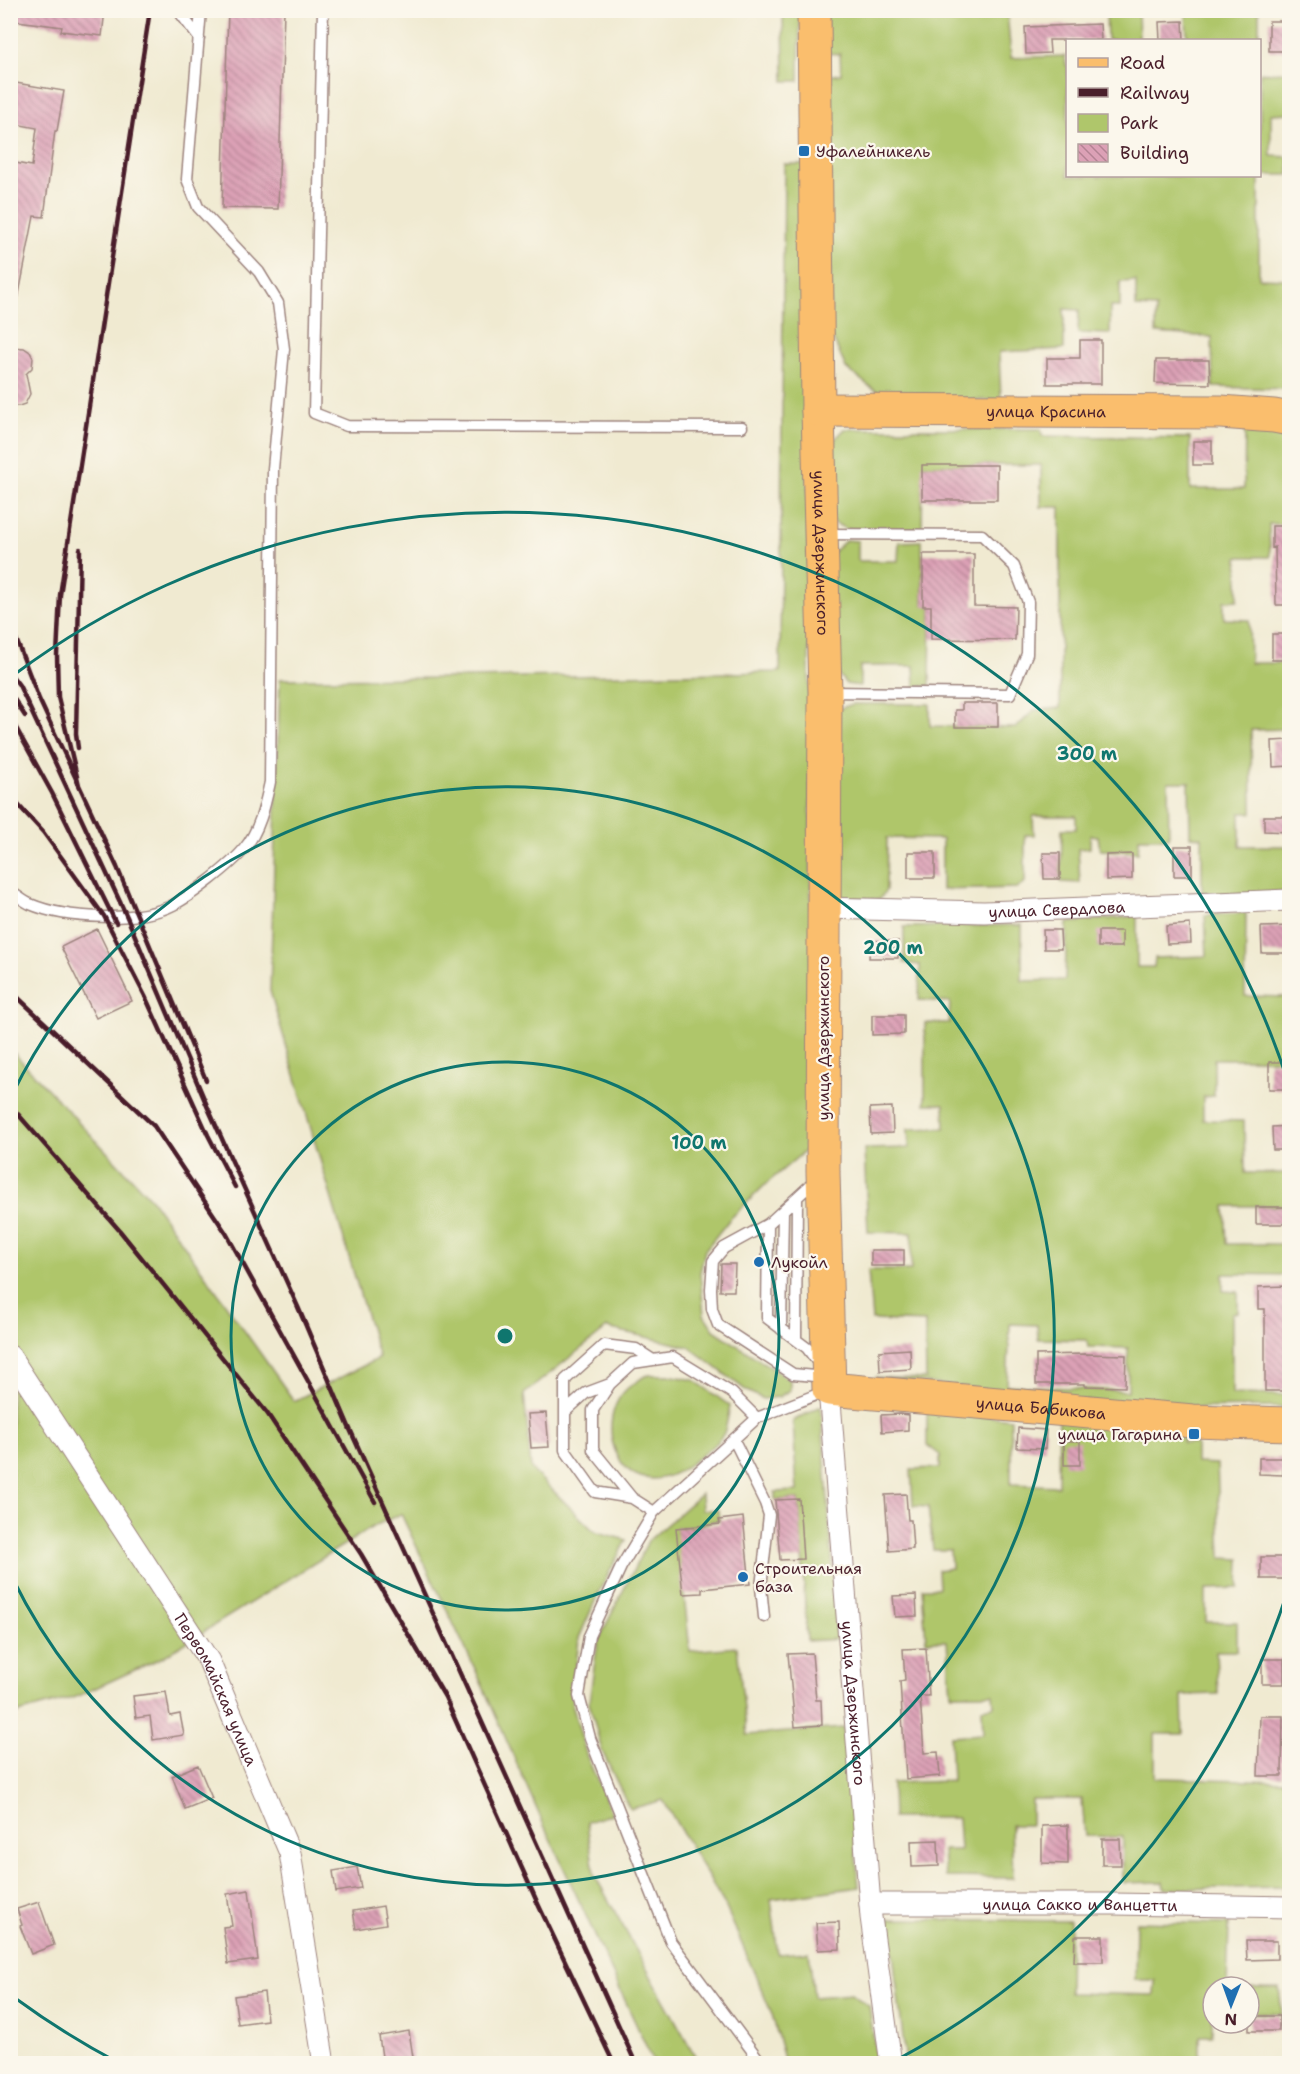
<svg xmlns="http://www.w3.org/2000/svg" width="1300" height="2074" viewBox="0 0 1300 2074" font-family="'Shantell Sans',sans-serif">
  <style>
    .green { fill: #afc66b; stroke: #7c724b; stroke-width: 1.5; fill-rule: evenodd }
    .building { fill: url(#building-back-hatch) }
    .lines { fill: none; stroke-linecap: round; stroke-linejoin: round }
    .lane-casing { stroke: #9d847e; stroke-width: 13 }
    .street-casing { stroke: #9d847e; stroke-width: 23 }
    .primary-casing { stroke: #9d847e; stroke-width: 35 }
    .lane { stroke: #fff; stroke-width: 10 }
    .street { stroke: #fff; stroke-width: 21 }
    .primary { stroke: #fabe6d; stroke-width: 33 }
    .rail { stroke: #4a1f2b; stroke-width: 4.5 }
    .ring { fill: none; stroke: #0f766e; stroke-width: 3 }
    .poi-dot { fill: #1f6fb2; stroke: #fbf7ec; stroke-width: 2 }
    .labels { text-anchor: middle; stroke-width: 4.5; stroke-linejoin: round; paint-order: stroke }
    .poi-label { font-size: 16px; fill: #4a1f2b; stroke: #fbf7ec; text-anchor: start }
    .street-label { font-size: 16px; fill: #4a1f2b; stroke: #fbf7ec }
    .centre { fill: #0f766e; stroke: #fbf7ec; stroke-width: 3 }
    .ring-label { font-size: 18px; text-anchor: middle; font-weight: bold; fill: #0f766e; stroke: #fbf7ec; stroke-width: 4.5; stroke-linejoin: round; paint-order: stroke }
  </style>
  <defs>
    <pattern id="building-back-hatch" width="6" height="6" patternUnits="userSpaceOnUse" patternTransform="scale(1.5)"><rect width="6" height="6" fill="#dca1b6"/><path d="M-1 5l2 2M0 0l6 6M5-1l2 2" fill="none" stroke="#b48394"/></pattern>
  </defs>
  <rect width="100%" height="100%" fill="#fbf7ec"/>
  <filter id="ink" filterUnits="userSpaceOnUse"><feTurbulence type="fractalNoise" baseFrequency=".0167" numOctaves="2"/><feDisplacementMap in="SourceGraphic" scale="12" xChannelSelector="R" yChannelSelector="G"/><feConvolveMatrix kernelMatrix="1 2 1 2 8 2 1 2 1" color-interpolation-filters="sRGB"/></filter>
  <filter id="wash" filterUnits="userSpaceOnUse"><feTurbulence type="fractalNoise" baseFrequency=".008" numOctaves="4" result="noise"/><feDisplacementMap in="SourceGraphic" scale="24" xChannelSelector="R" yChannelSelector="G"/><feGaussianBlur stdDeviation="1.35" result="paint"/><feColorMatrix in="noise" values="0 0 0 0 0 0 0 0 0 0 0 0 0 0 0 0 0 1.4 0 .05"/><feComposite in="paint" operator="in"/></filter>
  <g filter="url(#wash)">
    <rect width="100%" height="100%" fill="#f0ead1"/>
    <path class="green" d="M783,11H800L799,81H784Z
      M826,11H1007L1011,58L1065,56L1066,65L1068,66V176H1259V278L1289,279V389L1213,387L1212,337L1156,333V308L1136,307V281L1120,282V307H1110V334L1078,333L1079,310L1064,309V349L999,352L1001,400H892L869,386L846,368L831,334L827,76L841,74L840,54L826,53Z
      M1106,11H1138L1139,40H1107Z
      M1186,11H1259V40H1187Z
      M1289,72V113L1271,114V156L1289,157V175H1260V73Z
      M784,164H805L813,1144L766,1184L729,1220L705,1250L700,1273L704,1315L714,1330L790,1380V1390L779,1397L763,1399L747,1391L689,1347L607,1328L524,1394L531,1469L594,1531L626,1540L599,1592L579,1638L572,1704L587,1757L612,1814L587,1822L594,1874L699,2063H654L542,1821L476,1671L401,1514L374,1526L163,1657L76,1697L11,1715V1050L152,1200L294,1401L379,1358L270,991L280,679L469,678L780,672Z
      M1245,425L1289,432V524H1269L1270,557H1238V600L1224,601V619L1249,620L1250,663H1289V729L1251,730L1252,813H1240V846H1289V892L1202,896V837L1190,836L1189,782H1168L1169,838H1139L1138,852L1100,850L1098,836L1090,835V848L1078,849L1080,883L1061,882L1062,829H1076V816H1033L1034,835H1025V882L1018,888L942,890V839L887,838L886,890L880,899L843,898L834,886L835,710L853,704H930V726L1016,728L1034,710L1060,708V507H1041V465H923L922,530L846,529L829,520L830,444L845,429H1041L1042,436L1190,438V489H1244Z
      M846,540L858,541V561H898L899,542L922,541L923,605L931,606L930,686H915L914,666H860V686L846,684L831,664L829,556Z
      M1246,913L1245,996L1289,997V1059H1214V1096L1203,1097V1120L1244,1121L1245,1173H1289V1206H1225L1227,1244H1289V1275L1223,1274V1291L1238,1292V1312L1232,1313V1394L1289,1395V1407L1148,1408L875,1377L926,1379L925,1322L872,1320L868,1270H911L912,1233L868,1232L864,1149L909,1148L908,1129L945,1128L944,1104H925V1023H949L950,1002L919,1000L920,965L904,963V927L1022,925V981L1065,980L1067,923L1137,916V967H1154L1155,958L1207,956L1205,915ZM1010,1324L1037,1325L1038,1339L1087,1340L1088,1347L1128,1348V1391L1007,1385Z
      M668,1375L694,1380L730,1406C728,1415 727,1425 724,1433C719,1443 699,1457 690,1464C621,1516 585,1417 633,1384C637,1382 641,1378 645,1376C651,1374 661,1375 668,1375Z
      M821,1406L838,1639L807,1641L799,1499L775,1500V1492L797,1491L793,1421Z
      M927,1409L1011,1419V1484L1058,1486L1059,1418L1183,1437V1443L1196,1444V1463L1217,1464L1221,1558L1240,1559L1239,1588L1206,1589V1622H1237V1651H1216L1218,1694L1182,1695L1183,1734H1155V1778L1289,1781V1887L1164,1889L1163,1882L1123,1883V1837L1085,1836L1082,1799H1031V1825H1011L1013,1878L945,1877L943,1850H960L958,1818H893L892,1783L952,1781L950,1736L983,1734L982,1708L994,1706L993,1694H951L947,1641H926L922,1588H939L938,1570L951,1568L950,1550H933L928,1507L913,1506L911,1469L940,1468V1455L927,1445Z
      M701,1494L702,1510H718L719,1520L695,1526L677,1528L690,1651L737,1647L747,1735L843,1728L859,1887L771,1899L778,1954L809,1952L814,1997L851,1994L869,2006L877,2063H785L772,2014L725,1905L663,1800L630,1809L602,1751L589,1702L598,1641L648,1541Z
      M889,1919L1070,1921L1069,1993L1154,1995L1155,1980H1135L1136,1922L1229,1924L1227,1987H1213L1212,2036H1200V2055L1217,2056V2063H906Z
      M1249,1988H1279L1282,2014L1249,2013Z"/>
    <g id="blocks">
      <path class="building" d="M10,10H105L102,36L61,31L62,27L10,20Z
        M228,10H284L278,209L222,208Z
        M1183,21L1184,40H1160L1159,22Z
        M1269,21H1288L1289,51H1269Z
        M1100,24L1101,40H1049L1050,53L1026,54L1025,27Z
        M10,82L64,91L57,131H55L44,217L34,216L18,299L10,298V162L32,166L37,128L10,123Z
        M1080,340H1101V384H1047V358H1080Z
        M10,347L24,348L30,352L33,358L32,368L26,374L30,394L25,404L19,406H10Z
        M1156,360H1209L1210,384L1155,383Z
        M1193,441H1212V465H1193Z
        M922,465H997V500H922Z
        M1272,526H1290V605H1276L1275,547L1272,548Z
        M923,554H974V606L1016,607L1015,640L931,639V606H923Z
        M1272,634H1290V660H1272Z
        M962,703H998V727H955V710H962Z
        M1290,740V766L1273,767L1272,741Z
        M1264,816H1290V832L1264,831Z
        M1174,846H1192V876H1174Z
        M908,852H935V878H908Z
        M1043,853H1060V879H1044Z
        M1132,854V879L1106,880V855Z
        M1190,924L1191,943L1167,944L1166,926Z
        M1290,926V953H1262L1261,927Z
        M97,929L132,1001L96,1018L61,947Z
        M1043,930H1060L1061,949H1044Z
        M1098,931H1122V947H1098Z
        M870,941H898V958H869Z
        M872,1015H904V1034L872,1035Z
        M1269,1062H1290V1089H1269Z
        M892,1107L893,1133L871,1134L870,1108Z
        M1290,1126V1150H1273L1272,1127Z
        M1256,1207H1285V1224H1256Z
        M871,1250H904V1266H871Z
        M721,1264H735L734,1291H720Z
        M1289,1286L1290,1391H1265V1309H1258V1287Z
        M910,1349L911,1369L880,1371L879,1351Z
        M1086,1354L1126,1355L1125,1387L1085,1386V1384H1036V1355Z
        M546,1413L549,1447L531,1448L528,1414Z
        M900,1414L908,1415V1430L882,1432L881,1415Z
        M1018,1428L1046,1430L1045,1449L1017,1448Z
        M1064,1441H1080V1465H1064Z
        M1259,1458H1284L1283,1475L1259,1474Z
        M906,1494L908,1520H911L913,1549L889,1551L885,1495Z
        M799,1499L803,1559L780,1560L775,1500Z
        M743,1517L750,1584L702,1589V1593L683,1594L676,1528L720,1524L719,1520Z
        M1261,1557H1286V1579H1261Z
        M916,1595L917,1616L895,1617L893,1596Z
        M926,1648L929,1696H920L924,1753L938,1752L940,1776L906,1779L900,1681L905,1680L903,1649Z
        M812,1653L816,1700H821L822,1725L795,1727L788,1654Z
        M1262,1659H1284V1684H1262Z
        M166,1692L170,1716L180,1714L184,1735L153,1740L150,1716L136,1718L133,1696Z
        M1260,1716H1283L1282,1776H1258Z
        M198,1765L212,1798L185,1809L172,1776Z
        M1068,1825V1864L1042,1863V1826Z
        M1102,1839H1120L1121,1865H1102Z
        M938,1840L939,1866L912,1867L911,1841Z
        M357,1867L361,1888L336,1892L333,1871Z
        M249,1890L258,1960L228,1964L223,1927L232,1926L227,1894Z
        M39,1902L54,1945L31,1954L20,1926L22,1925L17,1909Z
        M383,1906L386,1924L356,1929L353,1911Z
        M839,1922L840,1949L818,1950L816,1923Z
        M1075,1936H1103V1962H1074Z
        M1246,1941H1277V1959L1247,1960Z
        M264,1992L267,2020L238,2024L234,1996Z
        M1249,2016H1279V2031H1249Z
        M409,2031L414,2064H383L379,2036Z"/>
    </g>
  </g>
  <g filter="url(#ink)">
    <use href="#blocks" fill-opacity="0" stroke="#9d847e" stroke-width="1.5"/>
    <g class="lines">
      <defs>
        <path id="lane" d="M178,10L199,38
          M323,10L314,413L347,426L742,427
          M824,534L982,535L1014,566L1028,602L1027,654L1010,694L828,692
          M10,892C17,895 23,901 30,904C65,919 138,923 173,905C191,896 231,865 244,849C260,830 265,805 270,782L273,469L284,349L278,303L259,272L198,207L187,179L201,10
          M817,1179L768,1224L724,1248L713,1261L711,1289L712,1309L718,1325L793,1374L825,1377
          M768,1224L767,1318L807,1348L819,1364
          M781,1329L783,1211
          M796,1339L797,1199
          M610,1384L586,1393L565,1412V1450L595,1492L632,1498
          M565,1412V1380L604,1345L636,1349L653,1360
          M734,1440L765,1503L769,1515L761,1587L764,1617
          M654,1512L632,1498L593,1450V1410L610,1384L633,1363L673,1357L732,1393L757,1418
          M762,2064L671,1942L590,1738L579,1696L589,1636L621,1567L654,1512L757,1418L826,1391"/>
        <g id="street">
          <path id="s1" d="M823,908L984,912L1290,900"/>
          <path id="s2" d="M10,1356L209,1661L290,1853L324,2064"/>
          <path id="s3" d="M829,1389L871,1917L891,2064"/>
          <path id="s4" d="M870,1904H1113L1290,1907"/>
        </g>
        <g id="primary">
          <path id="s5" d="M814,10L818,410L825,692L823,1172L829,1389L1193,1421L1290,1424"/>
          <path id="s6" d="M818,410L1221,412L1274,416L1290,419"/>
        </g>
      </defs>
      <use href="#lane" class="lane-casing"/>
      <use href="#street" class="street-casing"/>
      <use href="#primary" class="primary-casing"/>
      <use href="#lane" class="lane"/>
      <use href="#street" class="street"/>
      <use href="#primary" class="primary"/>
      <path class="rail" d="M10,623L39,699L117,867L206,1080
        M10,673L19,685L127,917L208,1108L298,1307L349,1427L636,2064
        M10,693L25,716
        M10,717L52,793L116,923
        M78,748L76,734L80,549
        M79,785L58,697L57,655L60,595L150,10
        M10,796L43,832L104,916L145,996L208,1135L235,1187
        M10,990L154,1126L226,1233L375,1502
        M10,1105L120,1231L267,1413L361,1554L445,1697L538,1904L614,2064"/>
    </g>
  </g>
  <g class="ring">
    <circle cx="505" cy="1336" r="274"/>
    <path d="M12 1095A549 549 0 1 1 12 1577"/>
    <path d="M1288 1590A823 823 0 0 1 891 2063M119 2063A823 823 0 0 1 15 1998M15 674A823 823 0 0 1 1288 1082"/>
  </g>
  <g class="poi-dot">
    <rect x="798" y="145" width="12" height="12" rx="3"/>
    <circle cx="759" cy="1262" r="6"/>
    <rect x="1188" y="1428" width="12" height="12" rx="3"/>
    <circle cx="743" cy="1577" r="6"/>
  </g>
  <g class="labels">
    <g class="poi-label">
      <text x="816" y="157">Уфалейникель</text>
      <text x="771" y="1268">Лукойл</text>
      <text x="1182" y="1440" text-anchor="end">улица Гагарина</text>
      <text x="755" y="1574">Строительная<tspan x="755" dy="18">база</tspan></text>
    </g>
    <g class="street-label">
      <text dy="6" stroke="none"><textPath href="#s6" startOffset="228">улица Красина</textPath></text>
      <text dy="6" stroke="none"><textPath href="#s5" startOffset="543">улица Дзержинского</textPath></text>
      <text dy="6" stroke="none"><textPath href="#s1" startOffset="234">улица Свердлова</textPath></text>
      <text transform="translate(823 1038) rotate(-90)" y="6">улица Дзержинского</text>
      <text dy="6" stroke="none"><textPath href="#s5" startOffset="1592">улица Бабикова</textPath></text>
      <text dy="6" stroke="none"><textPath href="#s2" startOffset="393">Первомайская улица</textPath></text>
      <text dy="6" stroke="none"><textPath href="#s3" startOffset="315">улица Дзержинского</textPath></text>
      <text dy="6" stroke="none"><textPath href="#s4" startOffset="210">улица Сакко и Ванцетти</textPath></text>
    </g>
  </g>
  <circle cx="505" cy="1336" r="9" class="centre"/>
  <g class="ring-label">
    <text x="1087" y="760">300 m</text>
    <text x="893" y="954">200 m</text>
    <text x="699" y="1149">100 m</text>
  </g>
  <rect width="1300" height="2074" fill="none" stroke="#fbf7ec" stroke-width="36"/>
  <rect x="1066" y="39" width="195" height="138" fill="#fbf7ec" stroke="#b4a19f" stroke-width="1.5"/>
  <rect x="1078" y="58" width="30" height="9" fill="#fabe6d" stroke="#b4a19f" stroke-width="1.5"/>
  <text x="1120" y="69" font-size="18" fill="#4a1f2b">Road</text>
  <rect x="1078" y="88" width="30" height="9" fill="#4a1f2b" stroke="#b4a19f" stroke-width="1.5"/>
  <text x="1120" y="99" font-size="18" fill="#4a1f2b">Railway</text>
  <rect x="1078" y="114" width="30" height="18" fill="#afc66b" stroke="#b4a19f" stroke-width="1.5"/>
  <text x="1120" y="129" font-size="18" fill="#4a1f2b">Park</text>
  <rect x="1078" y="144" width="30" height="18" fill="url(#building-back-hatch)" stroke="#b4a19f" stroke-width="1.5"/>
  <text x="1120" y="159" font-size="18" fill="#4a1f2b">Building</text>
  <g transform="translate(1231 2005) rotate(181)"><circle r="28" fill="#fbf7ec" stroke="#b4a19f" stroke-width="1.5"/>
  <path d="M0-4.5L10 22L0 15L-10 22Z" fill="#1f6fb2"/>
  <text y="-9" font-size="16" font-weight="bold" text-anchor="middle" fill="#4a1f2b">N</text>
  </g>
</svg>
